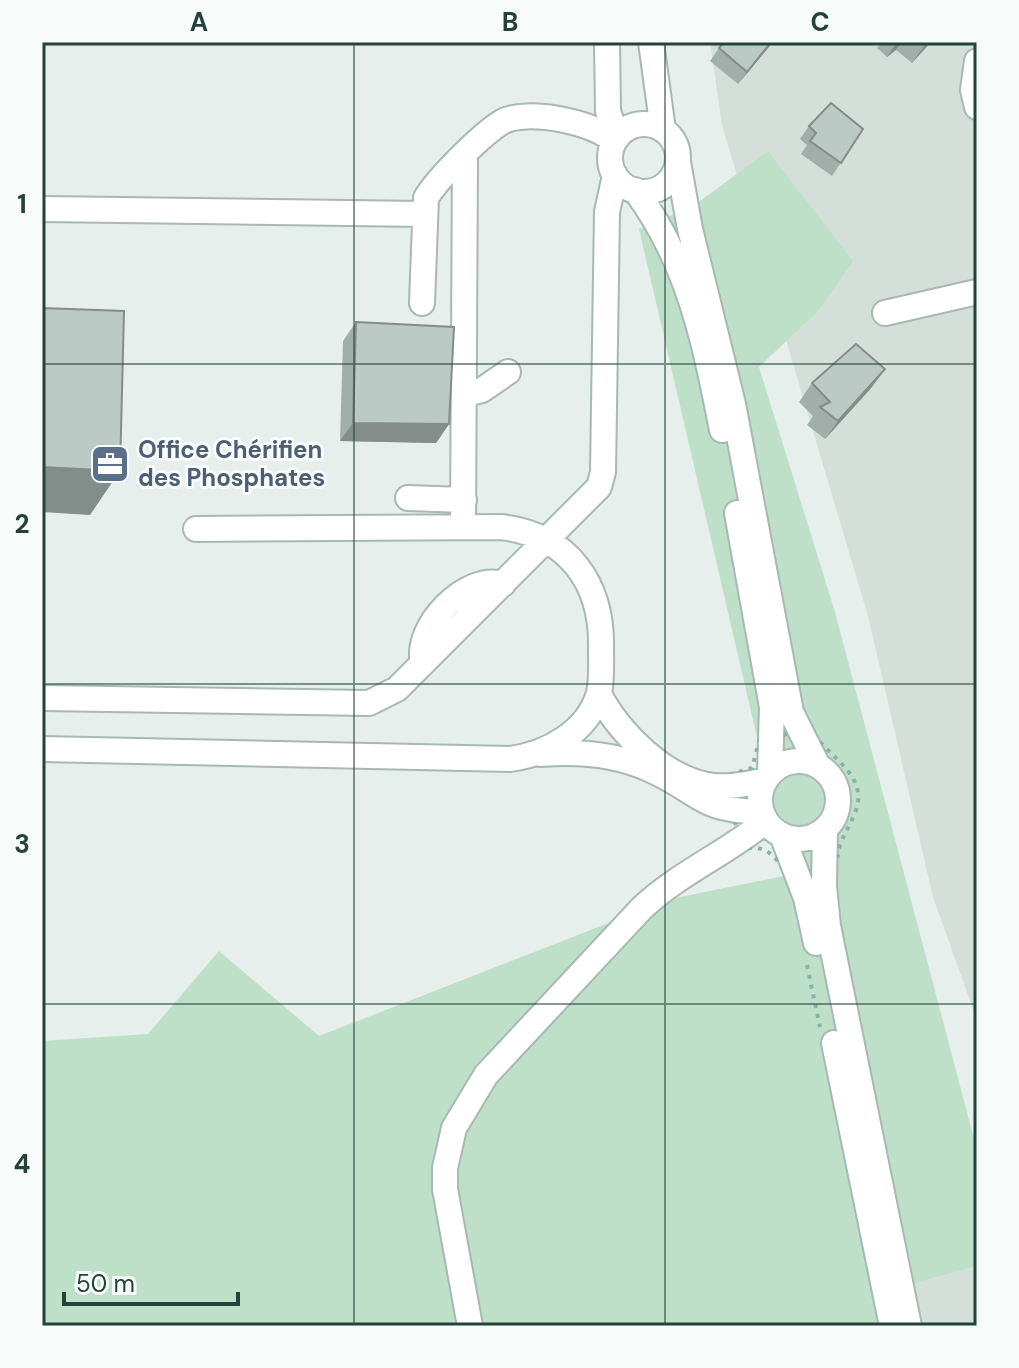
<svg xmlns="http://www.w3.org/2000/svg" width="1019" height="1368" viewBox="0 0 1019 1368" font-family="'DM Sans',sans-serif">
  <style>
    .built { fill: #d4dfda }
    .green { fill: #bfe0c8 }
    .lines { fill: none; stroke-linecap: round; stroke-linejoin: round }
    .minor-casing { stroke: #a8b8b2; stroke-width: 28 }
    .path { stroke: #86b3a5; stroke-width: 4; stroke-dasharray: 4 6; stroke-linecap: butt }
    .minor { stroke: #fff; stroke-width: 24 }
    .wall { fill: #a1aea9 }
    .shaded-wall { fill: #838d89 }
    .building { fill: #bbcac4; stroke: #838d89; stroke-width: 2 }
    .grid { fill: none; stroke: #24423a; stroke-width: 2; stroke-opacity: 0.55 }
    .labels { text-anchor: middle; stroke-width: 6; stroke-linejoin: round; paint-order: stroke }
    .service-label { font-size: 24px; font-weight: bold; fill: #4e5e75; stroke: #f7fbf9; text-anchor: start }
    .neatline { fill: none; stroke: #24423a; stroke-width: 3 }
    .grid-label { font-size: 26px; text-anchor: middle; font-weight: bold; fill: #24423a }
  </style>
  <rect width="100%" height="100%" fill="#e6efeb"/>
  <path class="built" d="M710,42H977V1020L933,897L868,616L722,125Z
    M977,1266V1326H908L897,1288Z"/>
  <path class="green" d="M768,151L853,261L819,310L759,367L835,612L977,1150V1266L897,1288L908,1326H42V1041L148,1034L219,951L319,1036L670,899L789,875L639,229L692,207Z"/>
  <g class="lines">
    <defs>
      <path id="minor" d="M607,42L608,111L617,138
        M651,42L663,130
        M977,61L973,90L977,107
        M610 158a34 34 0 1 1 68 0a34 34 0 1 1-68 0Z
        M678,162L690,229L733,404L791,712L817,764
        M635,190C689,262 705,344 722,430
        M42,209L423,214
        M422,303L426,198C438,178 482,134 502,122C525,108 597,122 614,142
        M885,313L977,292
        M465,394L482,390L508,372
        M408,498L464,500
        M737,513L772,707L770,772
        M463,527L465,157
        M423,663C414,627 466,573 503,584
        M599,694C619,733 667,781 714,786C730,788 748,783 764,781
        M42,698L369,703L397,689L599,487L603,472L607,212L615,175
        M42,749L510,759C547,754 588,732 599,693C602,679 601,664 601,650C603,584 569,535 501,527L196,529
        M540,754C576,751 616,754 649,769C701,792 697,810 761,812
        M760 800a39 39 0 1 1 78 0a39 39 0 1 1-78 0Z
        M825,830L824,886L828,926L909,1326
        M782,835L806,898L816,943
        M834,1043L892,1326
        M470,1326L445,1189V1168L454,1128L486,1075L642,908C679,873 727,853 766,821"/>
    </defs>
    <use href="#minor" class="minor-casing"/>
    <path class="path" d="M808,726C823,754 869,773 856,810C849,830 837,841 837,864L817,866L788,877C778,860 770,846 748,848L729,811L732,774L752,768L761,735L781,736Z
      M807,965L820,1027"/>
    <use href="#minor" class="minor"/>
  </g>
  <path class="wall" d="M773,42L738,84L710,61L719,48Z
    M882,42H931L912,63L896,50L887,57L877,48Z
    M809,126L863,129L832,176L801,154L807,145L800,139Z
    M356,322L449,424L436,443L340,441L343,341Z
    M812,383L872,387L825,439L807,425L813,416L799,402Z"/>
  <path class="shaded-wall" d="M771,42H773L738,84L747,72Z
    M897,42H902L896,50L887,57Z
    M927,42H931L912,63Z
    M885,369L872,387L825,439L838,421Z
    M353,423L449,424L436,443L340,441Z
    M42,467L120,471L90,515L42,512Z"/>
  <path class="building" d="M724,42H771L747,72L719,48Z
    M831,103L863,129L841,163L810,141L816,133L809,126Z
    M42,308L124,311L120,471L42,467Z
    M356,322L454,327L449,424L353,423Z
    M856,344L885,369L838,421L820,407L830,402L812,383Z"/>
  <path class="grid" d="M354,42V1326M665,42V1326M42,364H977M42,684H977M42,1004H977"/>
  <defs>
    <symbol id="office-square" viewBox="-11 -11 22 22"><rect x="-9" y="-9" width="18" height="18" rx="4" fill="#5c6f8a" stroke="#f7fbf9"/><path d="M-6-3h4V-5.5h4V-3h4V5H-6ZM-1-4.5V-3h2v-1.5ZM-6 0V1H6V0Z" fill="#fff"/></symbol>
  </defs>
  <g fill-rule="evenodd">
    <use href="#office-square" x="88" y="442" width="44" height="44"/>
  </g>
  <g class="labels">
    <g class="service-label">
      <text x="138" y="458">Office Chérifien<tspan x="138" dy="28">des Phosphates</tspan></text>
    </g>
  </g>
  <rect width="1019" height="1368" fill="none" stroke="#f7fbf9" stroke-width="88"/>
  <path d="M64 1292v12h174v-12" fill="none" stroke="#24423a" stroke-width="4"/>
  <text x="76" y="1292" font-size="24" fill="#24423a" stroke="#f7fbf9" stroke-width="6" paint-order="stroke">50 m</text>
  <rect x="44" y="44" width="931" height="1280" class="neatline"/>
  <g class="grid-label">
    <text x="199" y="31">A</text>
    <text x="510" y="31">B</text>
    <text x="820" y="31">C</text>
    <text x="22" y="213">1</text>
    <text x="22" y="533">2</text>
    <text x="22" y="853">3</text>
    <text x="22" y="1173">4</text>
  </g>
</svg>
